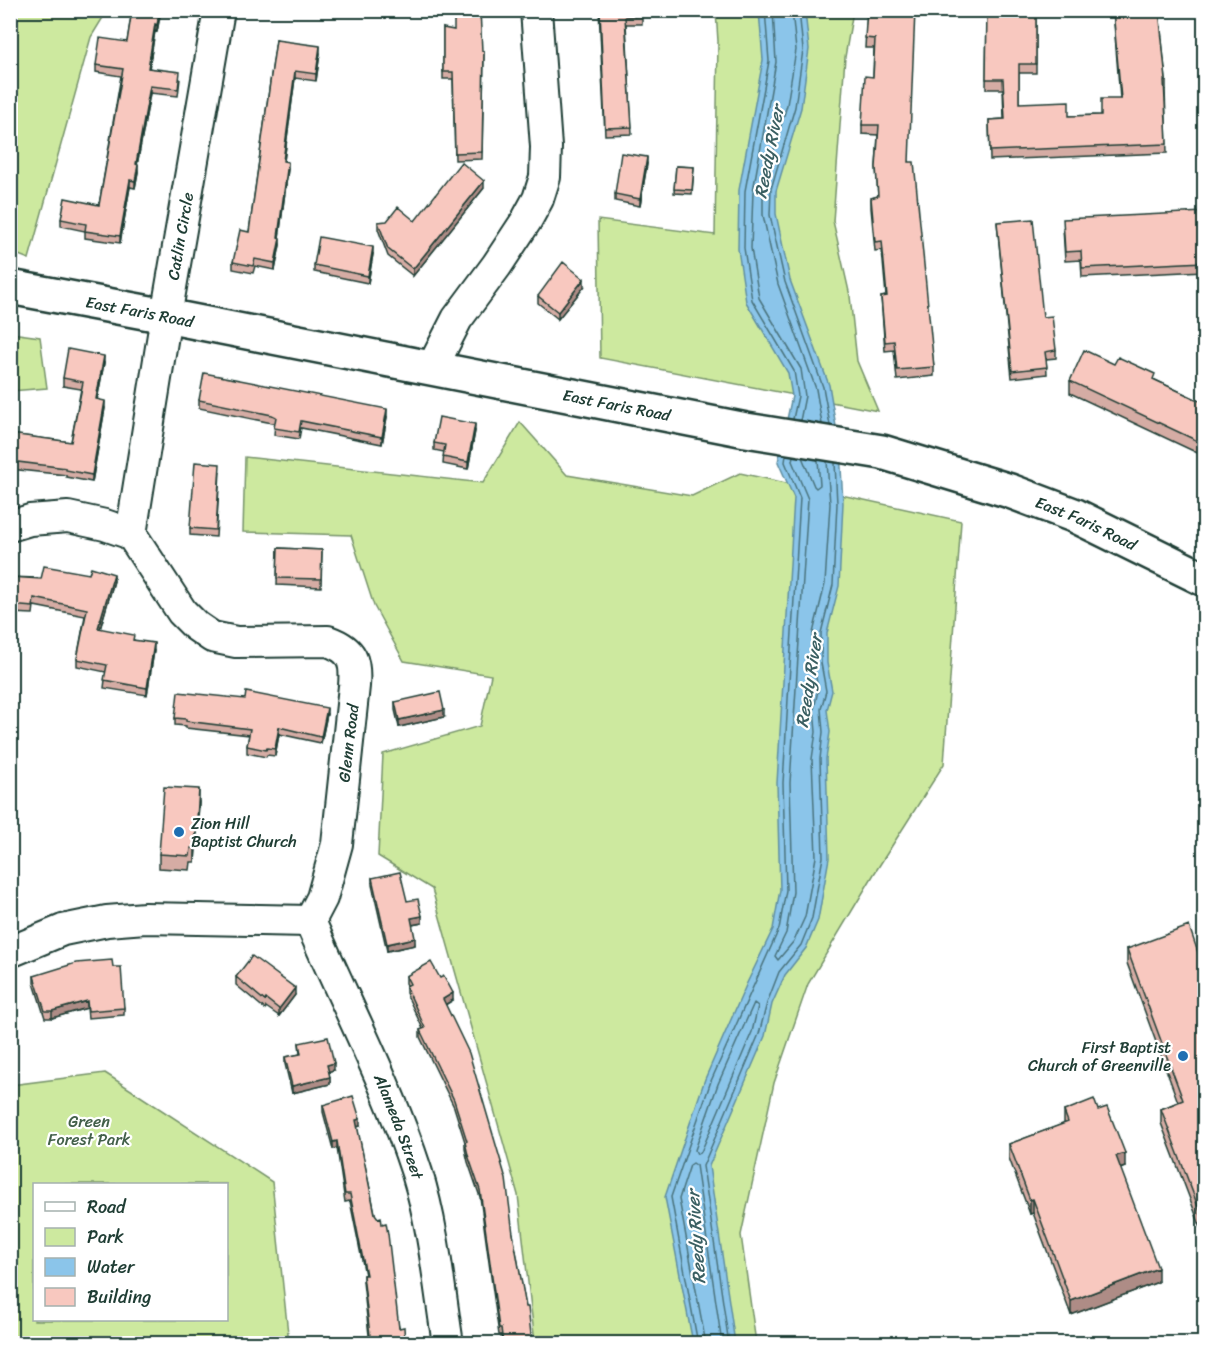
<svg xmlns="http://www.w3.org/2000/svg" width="1215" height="1354" viewBox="0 0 1215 1354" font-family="Sriracha,sans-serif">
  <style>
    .green { fill: #cde99f; stroke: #76936a; stroke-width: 1.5; fill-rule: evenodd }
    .water { fill: #8bc5ea; stroke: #608fa1; stroke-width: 1.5 }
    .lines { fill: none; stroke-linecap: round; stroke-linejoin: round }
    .shore { stroke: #4a737d; stroke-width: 1.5 }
    .minor-casing { stroke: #1f3d34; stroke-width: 34 }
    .major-casing { stroke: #1f3d34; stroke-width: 38 }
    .minor { stroke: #fff; stroke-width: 30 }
    .major { stroke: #fff; stroke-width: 33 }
    .wall { fill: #d5aca4; stroke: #1f3d34; stroke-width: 1.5 }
    .shaded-wall { fill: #ae8c86; stroke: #1f3d34; stroke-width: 1.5 }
    .building { fill: #f8c8bf; stroke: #1f3d34; stroke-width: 1.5 }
    .poi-dot { fill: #1f6fb2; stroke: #fff; stroke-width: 2 }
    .labels { text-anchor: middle; stroke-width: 4.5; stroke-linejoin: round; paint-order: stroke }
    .street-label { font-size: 16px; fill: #1f3d34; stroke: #fff }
    .poi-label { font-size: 16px; fill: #1f3d34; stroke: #fff; text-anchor: start }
    .park-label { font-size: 16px; fill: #425f49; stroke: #fff }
    .water-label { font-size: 18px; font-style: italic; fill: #3a5f62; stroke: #fff }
  </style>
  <rect width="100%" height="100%" fill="#fff"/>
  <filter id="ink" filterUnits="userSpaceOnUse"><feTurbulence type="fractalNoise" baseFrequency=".0167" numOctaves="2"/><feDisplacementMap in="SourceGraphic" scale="12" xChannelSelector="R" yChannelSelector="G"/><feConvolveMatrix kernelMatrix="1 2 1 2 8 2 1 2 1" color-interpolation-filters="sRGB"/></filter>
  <g filter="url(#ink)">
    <path class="green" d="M11,10L107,11L91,37L29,259L11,252Z
      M716,11H853L845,57L833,221L850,296L857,361L878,411L600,358L598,220L715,235L718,41Z
      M11,333L40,337L47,388L11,391Z
      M520,422L567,475L692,496L740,473L961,521L944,764L874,874L808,984L774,1083L741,1235L756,1343H535L518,1195L432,889L378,856L383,754L480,726L491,675L404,661L374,606L351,535L243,532L245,457L483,483Z
      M105,1073L272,1182L289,1343H11V1085ZM226,1184V1320H34V1184Z"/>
    <path class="water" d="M759,11H805L809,49L801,108L776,191V214L790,280L829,385L840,450L843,503L839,586L827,633V663L832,691L827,710L830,732L826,759L829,858L818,920L806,948L785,975L772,1004L765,1036L709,1166L735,1343H693L665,1197L705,1079L747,983L773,929L780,890L777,783L794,498L778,462L792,396L788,373L746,302L738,249L739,190L763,60Z"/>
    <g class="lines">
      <path class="shore" d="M765,10L769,61L745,191L744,248L752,300L794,371L798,396L793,419
        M773,10L776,62L753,191L751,248L759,298L801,369L805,396L800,421
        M792,10L796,50L787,105L763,187V215L778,284L816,389L822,424
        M799,10L803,50L795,107L771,189L770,215L785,282L823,387L830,425
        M793,456L792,461L808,499L790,783L793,892L786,933L775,956L778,960L794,941L805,917L816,857L812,759L816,732L814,709L818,690L814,664L813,633L825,584L830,504L827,461
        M802,457L814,486L816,488L820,485L818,460
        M754,1003L758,1006L752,1032L701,1152L697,1154L695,1150L718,1084Z
        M698,1344L671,1197L711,1081L779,929L786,890L783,783L800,498L785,462L786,455
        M706,1344L679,1199L690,1165L693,1163L696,1165L722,1344
        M729,1344L703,1166L759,1034L767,1003L779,972L801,945L812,918L823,857L820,759L823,732L821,709L826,691L821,663V633L833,585L837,504L835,463"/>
      <defs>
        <g id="minor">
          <path d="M432,368L457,319L497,265L526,221L538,199L545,177L546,147L536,10"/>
          <path d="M10,526L30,520L68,517L105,525L131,534L182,612L196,626L212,637L236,642L328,641C353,650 356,661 354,686L337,844L322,898L310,921"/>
          <path id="s1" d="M131,534L166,316L219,10"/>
          <path id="s2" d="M310,921C346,1005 389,1086 417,1173C434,1228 439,1287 448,1344"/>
          <path d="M10,952L63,930L107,921L145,918L310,921"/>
        </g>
        <g id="major">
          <path id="s3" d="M10,287L166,316L746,430L882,452L1010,491L1076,516L1204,579"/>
        </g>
      </defs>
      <use href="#minor" class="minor-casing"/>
      <use href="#major" class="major-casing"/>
      <use href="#minor" class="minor"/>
      <use href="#major" class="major"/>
    </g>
    <path class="wall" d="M132,10H161L157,32L155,31L149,68L180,79L178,96L150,93L137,165L138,172L135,188L130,187L120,243L85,238V231L61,226V219L99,205L121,76L96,72V65L127,42Z
      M599,10H642V24H626L632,134L605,135Z
      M867,10L909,162L934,367V376L897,380L894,350L885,351L881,297L886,296L882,250L875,251L871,208V198L878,196L876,167L878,135L862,134V125L873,77L874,48H865Z
      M987,10H1036V73H1019V103L1069,116L1101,115L1120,99L1113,10H1159L1166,80V89H1165L1167,153L990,160L989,120L1004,119L1003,89H986Z
      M443,28L482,51H484L482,159L455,160L453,79H443Z
      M276,40L320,53L316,81L295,78L284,161L288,169L279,238L280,245L275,270L255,266L253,273L233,269V262L249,232Z
      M647,164L640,206L615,201V194Z
      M676,166L694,167L692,194L674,193Z
      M484,188L413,276L388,256L378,229V222L415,221Z
      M1204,212V271L1082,277L1081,260L1065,261L1063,228Z
      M997,222L1043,317L1056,350V358L1046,359L1047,374L1012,378Z
      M373,254L368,283L314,272V265Z
      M584,287L558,319L538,303V296Z
      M104,363L97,399L105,408L92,482L66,477V475L10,469V434L71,442L81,389L63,386V378Z
      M1114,364L1155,380L1202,402L1204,397V456L1070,393V381Z
      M199,400L387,417L382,444L301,428L299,439L274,435L275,423H272L199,408Z
      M475,431L468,469L443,464L444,452L434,450V443Z
      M220,471L216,537L190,535V528Z
      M278,548L322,550L321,587L277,585Z
      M10,577L114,581L100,629L134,640L154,651L147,695L104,688L106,672L77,666V659L85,616L34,606L33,614L10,613Z
      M395,702L444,717L399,727L395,710Z
      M327,714L321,743L279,734L275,756L267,755L266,757L247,753V746L249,735L186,728V726L175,725V718Z
      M199,803L195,862H191L190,870L159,868V854Z
      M372,878L407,901L422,923L412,925L415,945L387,951L372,885Z
      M1127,949L1204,970V1236L1161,1123V1109L1178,1102L1127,963Z
      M113,967L124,1008V1015L88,1018L87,1008L52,1018H45L34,983V976Z
      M406,976L453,1000L445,1005L513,1234L532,1344H502L501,1335H499L480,1197L468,1162L465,1149V1142L454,1107L420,1037V1030L423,1029L406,993V986L407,985L406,983Z
      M236,977L295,995L279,1016L266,1007L265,1009L236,985Z
      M299,1043L334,1070L329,1071L330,1084L292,1093L285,1064V1057L300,1054Z
      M323,1105L360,1126L357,1127L399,1328L405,1344H370L363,1282V1275H365L350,1201L345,1202L337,1148L333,1149L323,1112Z
      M1098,1110L1125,1167L1120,1169L1158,1282L1071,1315L1033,1213L1030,1214L1009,1158V1144L1064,1124V1111Z"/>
    <path class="shaded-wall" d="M160,10H161L157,32V25Z
      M155,24V31L148,75V68Z
      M320,46V53L316,81V74Z
      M295,71V78L283,168V161Z
      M150,86V93L136,171V164Z
      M647,157V164L640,206V199Z
      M288,162V169L278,245V237Z
      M138,165V172L135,188V181Z
      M130,180V187L120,243V236Z
      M484,181V188L413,276V269Z
      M280,238V245L275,270V263Z
      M373,247V254L368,283V276Z
      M584,279V287L558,319V312Z
      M104,356V363L96,406V399Z
      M105,401V408L92,482V475Z
      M387,409V417L382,444V437Z
      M475,424V431L468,469V462Z
      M114,574V581L98,636V628Z
      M154,643V651L147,695V688Z
      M327,708V714L321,743V737Z
      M444,710V717L399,727V720Z
      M279,727V734L275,756V749Z
      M199,789V803L195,862V848Z
      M422,916V923L411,925V918Z
      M415,938V945L387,951V944Z
      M295,988V995L279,1016V1009Z
      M453,993V1000L443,1006V999Z
      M87,1001V1008L52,1018V1011Z
      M334,1063V1070L327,1072V1065Z
      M330,1077V1084L292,1093V1086Z
      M360,1119V1126L356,1127V1120Z
      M337,1141V1148L333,1149V1142Z
      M1125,1153V1167L1116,1170V1156Z
      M1033,1199V1213L1030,1214V1200Z
      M1158,1268V1282L1071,1315V1301Z"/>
    <path class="building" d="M132,10H160L157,25L155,24L148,68L180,72L178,89L150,86L136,164L138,165L135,181L130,180L120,236L85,231L86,224L61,219L65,198L99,205L123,69L96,65L100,38L127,42Z
      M454,10H480L482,51H484L482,152L455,153L453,72H443V28L454,30Z
      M600,10H642V16L625,17L632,127L605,128Z
      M867,10H915L909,162H914L934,367L897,370L894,341L885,342L881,297L887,296L882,241L875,242L871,198L878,196L876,167L879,125H862L865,76L873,77L875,39L865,38Z
      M987,10H1036V64H1019V103L1069,101V116L1101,115V99H1121L1113,10H1159L1166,80H1164L1167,144L990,151L989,120L1005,119L1003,79H986Z
      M276,40L320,46L316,74L295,71L283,161L288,162L278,237L280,238L275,263L255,259L253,266L233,262L240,230L249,232Z
      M621,153L647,157L640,199L615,194Z
      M461,162L484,181L413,269L388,249L378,222L387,221L398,207L415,221Z
      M676,166L694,167L692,190L674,189Z
      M1204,212V262L1082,268L1081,251L1065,252L1063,219Z
      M1033,219L1043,317L1052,316L1056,350L1045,352L1047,367L1012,371L997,222Z
      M319,237L373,247L368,276L314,265Z
      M563,262L584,279L558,312L538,296Z
      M68,349L104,356L96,399L105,401L92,475L66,470V468L10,461V434L71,442L83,382L63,378Z
      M1084,350L1114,364L1118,357L1155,374L1153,379L1202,402L1204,397V444L1070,381Z
      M204,373L387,409L382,437L301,421L299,432L274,428L276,417L272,415L199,400Z
      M439,417L475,424L468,462L443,457L445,445L434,443Z
      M195,462L220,464L216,530L190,528Z
      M278,548L322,550L321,579L277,578Z
      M44,566L89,574L91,567L114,574L98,628L134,635L133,640L154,643L147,688L104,680L107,665L77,659L87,609L34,598L33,607L10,605V577L41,579Z
      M178,692L245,699L246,692L327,708L321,737L279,727L275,749L267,748L266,750L247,746L250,729L186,721V719L175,718Z
      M440,692L444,710L399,720L395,702Z
      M164,787L199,789L195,848H191L190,856L159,854Z
      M400,872L407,901L418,899L422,916L411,918L415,938L387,944L372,878Z
      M1189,926L1204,970V1222L1161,1109L1183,1100L1127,949Z
      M252,956L295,988L279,1009L266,999L265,1001L236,977Z
      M112,960L113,967H121L124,1008L88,1011L87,1001L52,1011H45L34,976L76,963Z
      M431,962L440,978L444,976L453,993L443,999L469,1053L506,1179L513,1234L526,1307H528L532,1344H503L501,1328H499L480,1190L468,1155L465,1142L467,1141L454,1100L420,1030L425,1028L406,986L410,984L406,976Z
      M328,1037L334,1063L327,1065L330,1077L292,1086L285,1057L301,1054L299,1043Z
      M353,1096L360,1119L356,1120L375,1214L378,1218L381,1217L382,1224L386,1223L388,1234L399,1328L404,1327L405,1344H371L363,1275H366L350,1194H345L337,1141L333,1142L323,1105Z
      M1094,1099L1098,1110L1107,1107L1125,1153L1116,1156L1158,1268L1071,1301L1033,1199L1030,1200L1009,1144L1068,1122L1064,1111Z"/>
  </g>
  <g class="poi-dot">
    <circle cx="179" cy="832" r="6"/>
    <circle cx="1183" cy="1056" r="6"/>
  </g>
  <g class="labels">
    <g class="street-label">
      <text dy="6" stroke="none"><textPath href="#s1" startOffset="302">Catlin Circle</textPath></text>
      <text dy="6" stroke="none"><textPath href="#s3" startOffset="132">East Faris Road</textPath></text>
      <text dy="6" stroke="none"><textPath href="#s3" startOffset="618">East Faris Road</textPath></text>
      <text dy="6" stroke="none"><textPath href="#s3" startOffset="1104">East Faris Road</textPath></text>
      <text transform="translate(348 743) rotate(-83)" y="6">Glenn Road</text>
      <text dy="6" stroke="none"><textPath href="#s2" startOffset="224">Alameda Street</textPath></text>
    </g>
    <g class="poi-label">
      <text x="191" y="829">Zion Hill<tspan x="191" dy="18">Baptist Church</tspan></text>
      <text x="1171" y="1053" text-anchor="end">First Baptist<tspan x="1171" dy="18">Church of Greenville</tspan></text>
    </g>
    <g class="park-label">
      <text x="89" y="1127">Green<tspan x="89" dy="18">Forest Park</tspan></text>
    </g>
    <g class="water-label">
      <text transform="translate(769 152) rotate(-79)" y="6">Reedy River</text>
      <text transform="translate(809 681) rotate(-81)" y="6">Reedy River</text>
      <text transform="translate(696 1237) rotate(-94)" y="6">Reedy River</text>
    </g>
  </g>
  <rect width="1215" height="1354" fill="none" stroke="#fff" stroke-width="36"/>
  <rect x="18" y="18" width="1179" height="1318" fill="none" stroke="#1f3d34" stroke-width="2" filter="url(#ink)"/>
  <rect x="33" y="1183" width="195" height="138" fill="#ffffff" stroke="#a5b1ae" stroke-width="1.5"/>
  <rect x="45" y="1202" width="30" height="9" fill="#ffffff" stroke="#a5b1ae" stroke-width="1.5"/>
  <text x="87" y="1213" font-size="18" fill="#1f3d34">Road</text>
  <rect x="45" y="1228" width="30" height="18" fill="#cde99f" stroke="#a5b1ae" stroke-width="1.5"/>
  <text x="87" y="1243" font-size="18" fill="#1f3d34">Park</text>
  <rect x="45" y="1258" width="30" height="18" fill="#8bc5ea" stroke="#a5b1ae" stroke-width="1.5"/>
  <text x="87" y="1273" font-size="18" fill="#1f3d34">Water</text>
  <rect x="45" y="1288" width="30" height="18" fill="#f8c8bf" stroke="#a5b1ae" stroke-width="1.5"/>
  <text x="87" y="1303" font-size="18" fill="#1f3d34">Building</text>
</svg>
